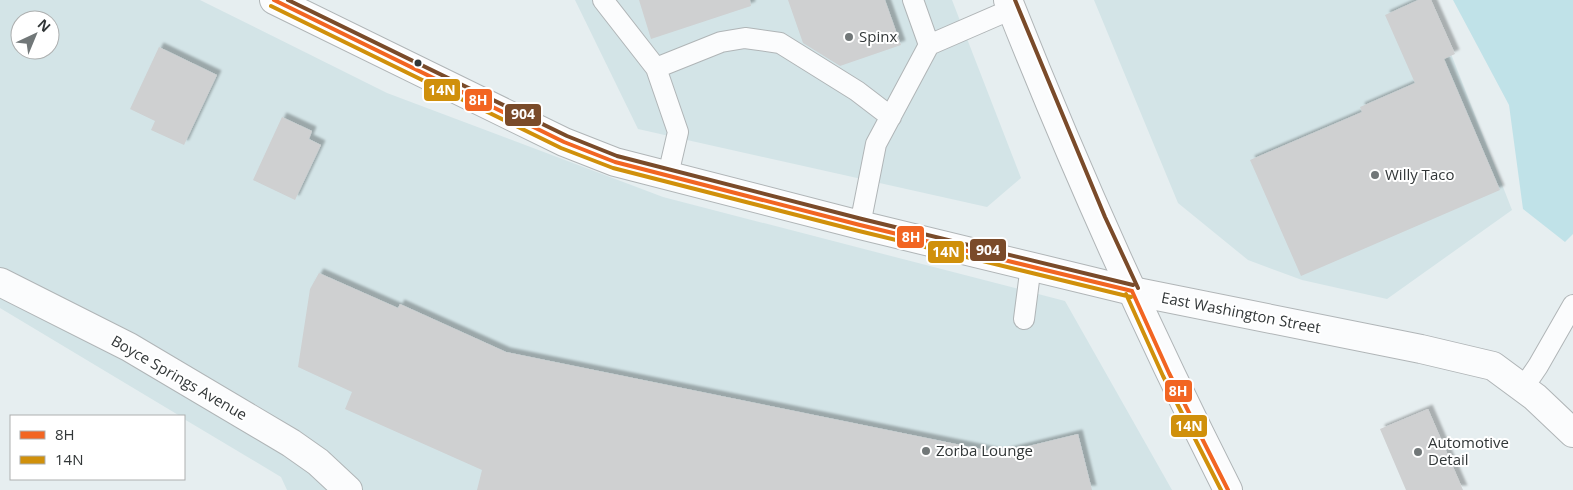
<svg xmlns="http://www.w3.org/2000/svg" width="1573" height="490" viewBox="0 0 1573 490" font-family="'Open Sans',sans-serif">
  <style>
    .built { fill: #d3e4e7; fill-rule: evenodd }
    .green { fill: #c0e2e8 }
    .building { fill: #cfd0d1; filter: url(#shadow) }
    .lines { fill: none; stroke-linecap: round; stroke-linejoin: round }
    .lane-casing { stroke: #b0b5b7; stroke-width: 22 }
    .street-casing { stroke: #b0b5b7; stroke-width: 30 }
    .secondary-casing { stroke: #b0b5b7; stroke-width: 30 }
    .primary-casing { stroke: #b0b5b7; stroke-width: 30 }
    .lane { stroke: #fbfcfd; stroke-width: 20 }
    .street { stroke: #fbfcfd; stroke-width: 28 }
    .secondary { stroke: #fbfcfd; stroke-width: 28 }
    .primary { stroke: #fbfcfd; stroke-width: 28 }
    .bus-1-casing { stroke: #fff; stroke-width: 8 }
    .bus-2-casing { stroke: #fff; stroke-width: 8 }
    .bus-3-casing { stroke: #fff; stroke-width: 8 }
    .bus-1 { stroke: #f26522; stroke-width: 4 }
    .bus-2 { stroke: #d0900b; stroke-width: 4 }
    .bus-3 { stroke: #7a4b2a; stroke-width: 4 }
    .poi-dot { fill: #717778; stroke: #fff; stroke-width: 2 }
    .bus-dot { fill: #323738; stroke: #fff; stroke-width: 2 }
    .labels { text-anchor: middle; stroke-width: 4; stroke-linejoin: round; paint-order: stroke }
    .poi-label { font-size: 15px; fill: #323738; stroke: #fff; text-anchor: start }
    .street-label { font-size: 15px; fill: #323738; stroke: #fff }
    .line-badge { stroke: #fff; stroke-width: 2 }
    .badge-label { font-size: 14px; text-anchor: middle; font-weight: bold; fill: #fff }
  </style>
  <defs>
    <filter id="shadow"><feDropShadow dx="4.5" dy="-4.5" stdDeviation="1" flood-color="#0004"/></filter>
  </defs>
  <rect width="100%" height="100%" fill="#e6eef0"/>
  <path class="built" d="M0,0H200L387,93L663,197L1065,301L1172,490H287L281,477L184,419V416H180L0,308ZM20,20H50V50H20Z
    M575,0H952L1021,178L987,207L638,129Z
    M1094,0H1430L1512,210L1387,299L1302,280L1248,260L1178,203Z"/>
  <path class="green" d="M1453,0H1573V234L1565,242L1523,209L1509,105Z"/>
  <path class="building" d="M639,0H750L751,6L651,39Z
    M788,0H885L901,45L840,66L803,43Z
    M1418,0H1431L1455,54L1444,59L1500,190L1301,276L1250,160L1362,112L1360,107L1415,83L1385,15Z
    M159,47L217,75L184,145L151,130L155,121L130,109Z
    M282,117L312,131L309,139L321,145L295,200L253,180Z
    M319,273L398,308L400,304L506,352L1000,453L1078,434L1092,490H477L482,470L345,409L352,392L298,367L310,289Z
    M1428,409L1463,490H1406L1380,429Z"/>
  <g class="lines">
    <defs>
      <path id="lane" d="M603,0L656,68L678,132L668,175
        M913,0L929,45
        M656,68L721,42L745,38L780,43L857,91L891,117
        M860,225L876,144L929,45L1012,9
        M1024,319L1031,265
        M1523,388L1538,366L1573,305"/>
      <path id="street" d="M0,282L129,347L291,443L318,462L348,490
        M1132,291L1421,349L1493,366L1535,397L1573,433"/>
      <path id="secondary" d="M274,0L564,142L615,162L860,225L1132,291"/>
      <path id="primary" d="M1008,0C1074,167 1147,330 1228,490"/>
    </defs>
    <use href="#lane" class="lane-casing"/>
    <use href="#street" class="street-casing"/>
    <use href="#secondary" class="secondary-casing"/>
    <use href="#primary" class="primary-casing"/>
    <use href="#lane" class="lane"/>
    <use href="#street" class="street"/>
    <use href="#secondary" class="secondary"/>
    <use href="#primary" class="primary"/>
    <defs>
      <path id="bus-1" d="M274,0L564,142L615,162L860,225L1132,291
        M1132,291L1169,373L1228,490"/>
      <path id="bus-2" d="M271,6L561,148L613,168L859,231L1131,297
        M1126,294L1163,376L1221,490"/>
      <path id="bus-3" d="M288,0L567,136L617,156L862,219L1133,285
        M1015,0L1105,217L1138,288"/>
    </defs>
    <use href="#bus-1" class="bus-1-casing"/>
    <use href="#bus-2" class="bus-2-casing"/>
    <use href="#bus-3" class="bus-3-casing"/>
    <use href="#bus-1" class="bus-1"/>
    <use href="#bus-2" class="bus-2"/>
    <use href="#bus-3" class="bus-3"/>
  </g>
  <g class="poi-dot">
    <circle cx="849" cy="37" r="5"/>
    <circle cx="1375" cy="175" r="5"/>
    <circle cx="926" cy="451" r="5"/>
    <circle cx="1418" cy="452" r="5"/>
  </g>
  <circle class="bus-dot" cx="418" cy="63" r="4.5"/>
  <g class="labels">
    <g class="poi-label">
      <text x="859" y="42">Spinx</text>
      <text x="1385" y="180">Willy Taco</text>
      <text x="1428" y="448">Automotive<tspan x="1428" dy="17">Detail</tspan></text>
      <text x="936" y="456">Zorba Lounge</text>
    </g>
    <g class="street-label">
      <text transform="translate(1241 313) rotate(11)" y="5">East Washington Street</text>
      <text transform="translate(179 378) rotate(30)" y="5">Boyce Springs Avenue</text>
    </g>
  </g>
  <g class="line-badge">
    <rect x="423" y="78" width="38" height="24" rx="5" fill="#d0900b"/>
    <rect x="464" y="88" width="29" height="24" rx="5" fill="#f26522"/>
    <rect x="504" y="103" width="38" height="24" rx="5" fill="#7a4b2a"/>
    <rect x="896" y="225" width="29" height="24" rx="5" fill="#f26522"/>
    <rect x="969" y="238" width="38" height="24" rx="5" fill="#7a4b2a"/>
    <rect x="927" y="240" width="38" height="24" rx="5" fill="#d0900b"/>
    <rect x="1164" y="379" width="29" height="24" rx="5" fill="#f26522"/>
    <rect x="1170" y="414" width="38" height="24" rx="5" fill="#d0900b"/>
  </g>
  <g class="badge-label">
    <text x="442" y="95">14N</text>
    <text x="478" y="105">8H</text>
    <text x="523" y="119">904</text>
    <text x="911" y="242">8H</text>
    <text x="988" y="255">904</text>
    <text x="946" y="257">14N</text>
    <text x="1178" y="396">8H</text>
    <text x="1189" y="431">14N</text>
  </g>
  <rect x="10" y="415" width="175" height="65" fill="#ffffff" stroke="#adafaf"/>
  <rect x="20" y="431" width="25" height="8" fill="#f26522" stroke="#adafaf"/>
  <text x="55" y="440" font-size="15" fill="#323738">8H</text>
  <rect x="20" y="456" width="25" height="8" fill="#d0900b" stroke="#adafaf"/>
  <text x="55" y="465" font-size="15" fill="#323738">14N</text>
  <g transform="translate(35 35) rotate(44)"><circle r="24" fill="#ffffff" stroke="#adafaf"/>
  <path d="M0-4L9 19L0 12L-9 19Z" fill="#717778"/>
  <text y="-8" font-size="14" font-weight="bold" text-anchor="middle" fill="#323738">N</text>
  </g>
</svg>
